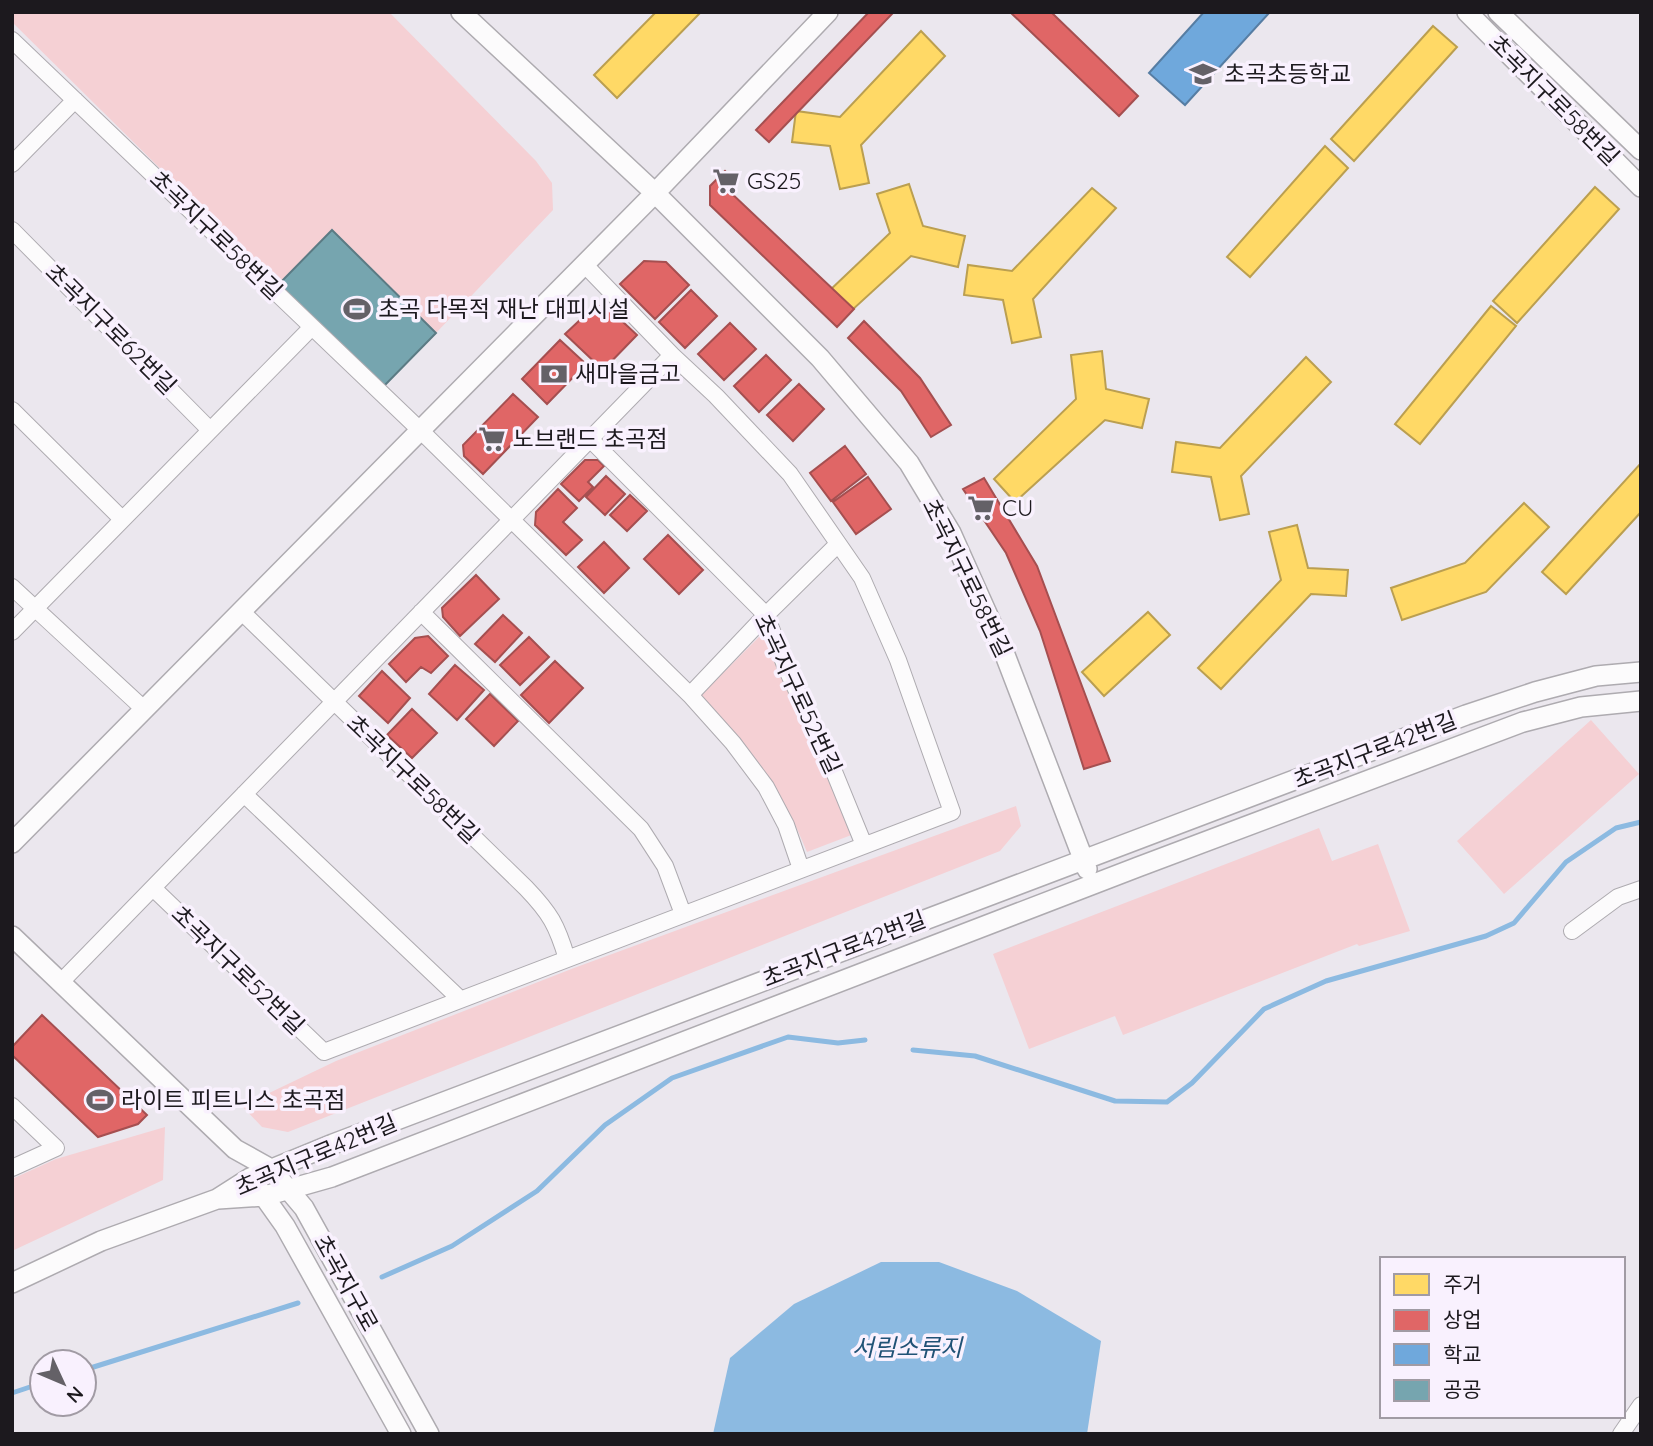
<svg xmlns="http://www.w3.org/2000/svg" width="1653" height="1446" viewBox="0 0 1653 1446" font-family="Quicksand,'Noto Sans KR',sans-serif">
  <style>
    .green { fill: #f5d0d4 }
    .water { fill: #8cbae1 }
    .homes { fill: #ffd966; stroke: #bb9f50; stroke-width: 2 }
    .shops { fill: #e06666; stroke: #a54f50; stroke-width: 2 }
    .schools { fill: #6fa8dc; stroke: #567da3; stroke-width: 2 }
    .public { fill: #76a5af; stroke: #5b7b84; stroke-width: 2 }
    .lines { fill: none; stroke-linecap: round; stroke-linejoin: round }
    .stream { stroke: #8cbae1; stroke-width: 5 }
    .minor-casing { stroke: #aeabb0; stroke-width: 18 }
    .tertiary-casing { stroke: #aeabb0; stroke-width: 22 }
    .minor { stroke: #fcfbfc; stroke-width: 16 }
    .tertiary { stroke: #fcfbfc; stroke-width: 19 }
    .labels { text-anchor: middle; stroke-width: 7; stroke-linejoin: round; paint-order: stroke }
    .poi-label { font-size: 23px; fill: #1c191e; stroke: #f9f1fe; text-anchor: start }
    .street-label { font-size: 23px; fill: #1c191e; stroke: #f9f1fe }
    .water-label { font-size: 24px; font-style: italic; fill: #205276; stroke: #f9f1fe }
  </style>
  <rect width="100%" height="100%" fill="#ebe7ee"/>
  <path class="green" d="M12,12H389L536,161L552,183L553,210L436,333L332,231L278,285L12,22Z
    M763,633L854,834L807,852C783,791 744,744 701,695Z
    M1591,720L1639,774L1504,894L1457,841Z
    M1016,806L1021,826L1000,851L288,1132L262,1127L242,1106L336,1061L574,968Z
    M1319,828L1332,861L1378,844L1410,931L1359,946L1357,944L1123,1035L1115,1016L1029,1049L993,954Z
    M165,1127L163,1180L12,1251V1179L56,1159Z"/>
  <path class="water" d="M881,1262H939L1017,1291L1101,1341L1087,1434H713L730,1358L794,1304Z"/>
  <path class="homes" d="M656,12H701L617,98L594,75Z
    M1433,26L1457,47L1354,161L1331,139Z
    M921,31L945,56L861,145L869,183L840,189L830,146L792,142L796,111L840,117Z
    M1325,146L1348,168L1250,277L1227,257Z
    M909,184L923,226L965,236L958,267L911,256L850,312L828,292L890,233L877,194Z
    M1595,187L1619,209L1517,323L1493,301Z
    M1092,188L1116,208L1033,299L1041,337L1012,343L1003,300L964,295L968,265L1012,271Z
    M1491,306L1516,326L1420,444L1395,424Z
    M1102,351L1106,389L1149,399L1142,428L1105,420L1015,502L994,479L1076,399L1071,355Z
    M1306,357L1331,382L1241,476L1249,514L1220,520L1211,477L1172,472L1176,442L1220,448Z
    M1641,463V512L1566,594L1542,572Z
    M1524,503L1549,527L1486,592L1402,620L1391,588L1465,563Z
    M1297,525L1308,568L1348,570L1346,596L1311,594L1221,689L1198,668L1281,580L1269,532Z
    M1148,612L1170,635L1104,696L1082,672Z"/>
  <path class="shops" d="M869,12H889L892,14L769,142L756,130Z
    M1010,12H1051L1138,96L1119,116Z
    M725,171L737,183L729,191L854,309L837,327L710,205V186Z
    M644,261L666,262L689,285L655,319L620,284Z
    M691,290L717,316L685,348L659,322Z
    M596,305L609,309L637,335L603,370L565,334Z
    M864,321L920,378L951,425L931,437L901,391L848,338Z
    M730,323L756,349L724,380L698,354Z
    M560,340L586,364L547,404L522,379Z
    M766,355L791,380L759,412L734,386Z
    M799,384L824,409L793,441L767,415Z
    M513,394L538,417L483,474L464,456L463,445Z
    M845,446L866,474L831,501L810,473Z
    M585,460H598L604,466L588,482L593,487L579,501L561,484Z
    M606,476L625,494L605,515L586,497Z
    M868,477L891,509L856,534L833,502Z
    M984,478L1037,566L1110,761L1084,769L1040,631L1006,553L963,489Z
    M558,489L577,508L563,522L582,540L566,555L535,525L536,512Z
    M630,495L647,511L627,531L610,515Z
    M668,535L703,570L679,594L644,559Z
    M604,542L629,568L604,593L578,567Z
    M476,575L499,599L460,636L443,617L442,608Z
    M503,615L522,633L495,662L475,644Z
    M428,636L448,656L431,673L421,667L406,682L389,664L415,638Z
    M529,637L549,657L520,685L500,665Z
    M555,661L583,688L549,723L521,695Z
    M455,665L484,690L457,720L429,694Z
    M382,671L410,698L388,723L359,696Z
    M490,694L518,721L494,746L466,719Z
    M412,709L437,733L412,758L387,735Z
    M42,1015L147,1115L138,1124L98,1137L12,1055V1047Z"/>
  <path class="schools" d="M1204,12H1270L1185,105L1149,73Z"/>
  <path class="public" d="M332,230L436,333L382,388L278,285Z"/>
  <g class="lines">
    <path class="stream" d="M913,1050L975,1056L1115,1101L1167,1102L1192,1083L1264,1009L1326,981L1486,936L1514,923L1566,862L1616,828L1641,822
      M382,1277L452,1246L537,1191L605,1125L672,1078L788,1037L838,1043L865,1040
      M84,1370L298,1303
      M12,1393L42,1383"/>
    <defs>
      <path id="minor" d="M12,40L420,430L690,695L733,743L766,787L786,825L801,869
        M12,164L75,100
        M12,230L209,429
        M12,410L122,519
        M590,439L766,615L786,668L826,752L864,845
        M12,587L144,709
        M241,611L526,888C550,913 557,925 567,959
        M421,612L641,829L665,866L683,914
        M12,632L312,327
        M690,695L766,615L838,544
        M244,794L460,999
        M153,888L324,1052L952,812L898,660L862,578L790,474L716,396L672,355L584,264
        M1572,931L1618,897L1641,889
        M61,982L672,355
        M12,1106L56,1148L12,1168
        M1621,1434L1641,1405"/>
      <path id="tertiary" d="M461,12L655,193L820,358L909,463L951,533L1002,647L1087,869
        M1467,12L1641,187
        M1498,12L1641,150
        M12,843L655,193L828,12
        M12,936L235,1149L271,1169L304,1208L429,1434
        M258,1188L285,1226L401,1434
        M218,1199L265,1196L332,1177L1138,867L1523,722L1581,707L1641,701
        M12,1283L101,1241L217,1199L250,1178L333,1144L1466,715L1535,692L1596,676L1641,672"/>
    </defs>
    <use href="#minor" class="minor-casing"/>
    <use href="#tertiary" class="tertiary-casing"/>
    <use href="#minor" class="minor"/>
    <use href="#tertiary" class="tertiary"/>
  </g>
  <defs>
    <symbol id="school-bare" viewBox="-9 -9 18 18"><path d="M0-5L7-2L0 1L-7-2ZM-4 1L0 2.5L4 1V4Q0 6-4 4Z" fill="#646167" stroke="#f9f1fe" stroke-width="2.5" paint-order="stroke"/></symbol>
    <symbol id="supermarket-bare" viewBox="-9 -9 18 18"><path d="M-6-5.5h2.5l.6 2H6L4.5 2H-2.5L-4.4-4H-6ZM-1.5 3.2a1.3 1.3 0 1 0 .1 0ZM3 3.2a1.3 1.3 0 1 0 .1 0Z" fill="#646167" stroke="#f9f1fe" stroke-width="2.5" paint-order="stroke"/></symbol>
    <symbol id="stadium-bare" viewBox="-9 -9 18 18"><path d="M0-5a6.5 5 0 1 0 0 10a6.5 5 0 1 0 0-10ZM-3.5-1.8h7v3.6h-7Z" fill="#646167" stroke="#f9f1fe" stroke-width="2.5" paint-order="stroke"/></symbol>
    <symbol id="bank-bare" viewBox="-9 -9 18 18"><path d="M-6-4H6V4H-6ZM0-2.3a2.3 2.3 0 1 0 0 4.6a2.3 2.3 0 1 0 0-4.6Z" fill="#646167" stroke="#f9f1fe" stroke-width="2.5" paint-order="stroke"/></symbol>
  </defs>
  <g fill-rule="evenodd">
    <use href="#school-bare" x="1184" y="55" width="38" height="38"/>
    <use href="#supermarket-bare" x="707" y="162" width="38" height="38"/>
    <use href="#stadium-bare" x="338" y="290" width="38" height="38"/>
    <use href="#bank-bare" x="535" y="355" width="38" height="38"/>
    <use href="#supermarket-bare" x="473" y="420" width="38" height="38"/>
    <use href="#supermarket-bare" x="962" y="489" width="38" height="38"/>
    <use href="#stadium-bare" x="81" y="1081" width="38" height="38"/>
  </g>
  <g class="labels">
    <g class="poi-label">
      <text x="1224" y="82">초곡초등학교</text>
      <text x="747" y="189">GS25</text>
      <text x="378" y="317">초곡 다목적 재난 대피시설</text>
      <text x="575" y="382">새마을금고</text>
      <text x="513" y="447">노브랜드 초곡점</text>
      <text x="1002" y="516">CU</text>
      <text x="121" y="1108">라이트 피트니스 초곡점</text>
    </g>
    <g class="street-label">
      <text transform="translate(1554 100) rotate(45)" y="8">초곡지구로58번길</text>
      <text transform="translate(216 235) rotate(44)" y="8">초곡지구로58번길</text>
      <text transform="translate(111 329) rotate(45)" y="8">초곡지구로62번길</text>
      <text transform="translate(967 578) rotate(64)" y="8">초곡지구로58번길</text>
      <text transform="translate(798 694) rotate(65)" y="8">초곡지구로52번길</text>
      <text transform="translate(1375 750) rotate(-21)" y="8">초곡지구로42번길</text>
      <text transform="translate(413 779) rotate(44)" y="8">초곡지구로58번길</text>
      <text transform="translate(844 949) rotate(-21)" y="8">초곡지구로42번길</text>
      <text transform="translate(238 970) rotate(44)" y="8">초곡지구로52번길</text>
      <text transform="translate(316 1155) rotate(-23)" y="8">초곡지구로42번길</text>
      <text transform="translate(346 1283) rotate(61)" y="8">초곡지구로</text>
    </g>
    <g class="water-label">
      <text x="907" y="1356">서림소류지</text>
    </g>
  </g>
  <rect width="1653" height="1446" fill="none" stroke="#1c191e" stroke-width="28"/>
  <rect x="1380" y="1257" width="245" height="161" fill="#f9f1fe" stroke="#a19ba4" stroke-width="2"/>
  <rect x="1394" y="1274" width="35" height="21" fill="#ffd966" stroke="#a19ba4" stroke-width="2"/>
  <text x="1443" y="1292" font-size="21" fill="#1c191e">주거</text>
  <rect x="1394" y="1310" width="35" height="21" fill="#e06666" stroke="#a19ba4" stroke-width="2"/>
  <text x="1443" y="1327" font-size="21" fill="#1c191e">상업</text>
  <rect x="1394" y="1344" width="35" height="21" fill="#6fa8dc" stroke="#a19ba4" stroke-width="2"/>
  <text x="1443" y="1362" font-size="21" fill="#1c191e">학교</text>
  <rect x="1394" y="1380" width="35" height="21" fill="#76a5af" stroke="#a19ba4" stroke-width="2"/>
  <text x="1443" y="1397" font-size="21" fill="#1c191e">공공</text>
  <g transform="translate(63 1383) rotate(134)"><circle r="33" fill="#f9f1fe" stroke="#a19ba4" stroke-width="2"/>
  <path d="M0-5L12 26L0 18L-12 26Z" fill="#646167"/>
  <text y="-10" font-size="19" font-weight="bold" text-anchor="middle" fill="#1c191e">N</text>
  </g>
</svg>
